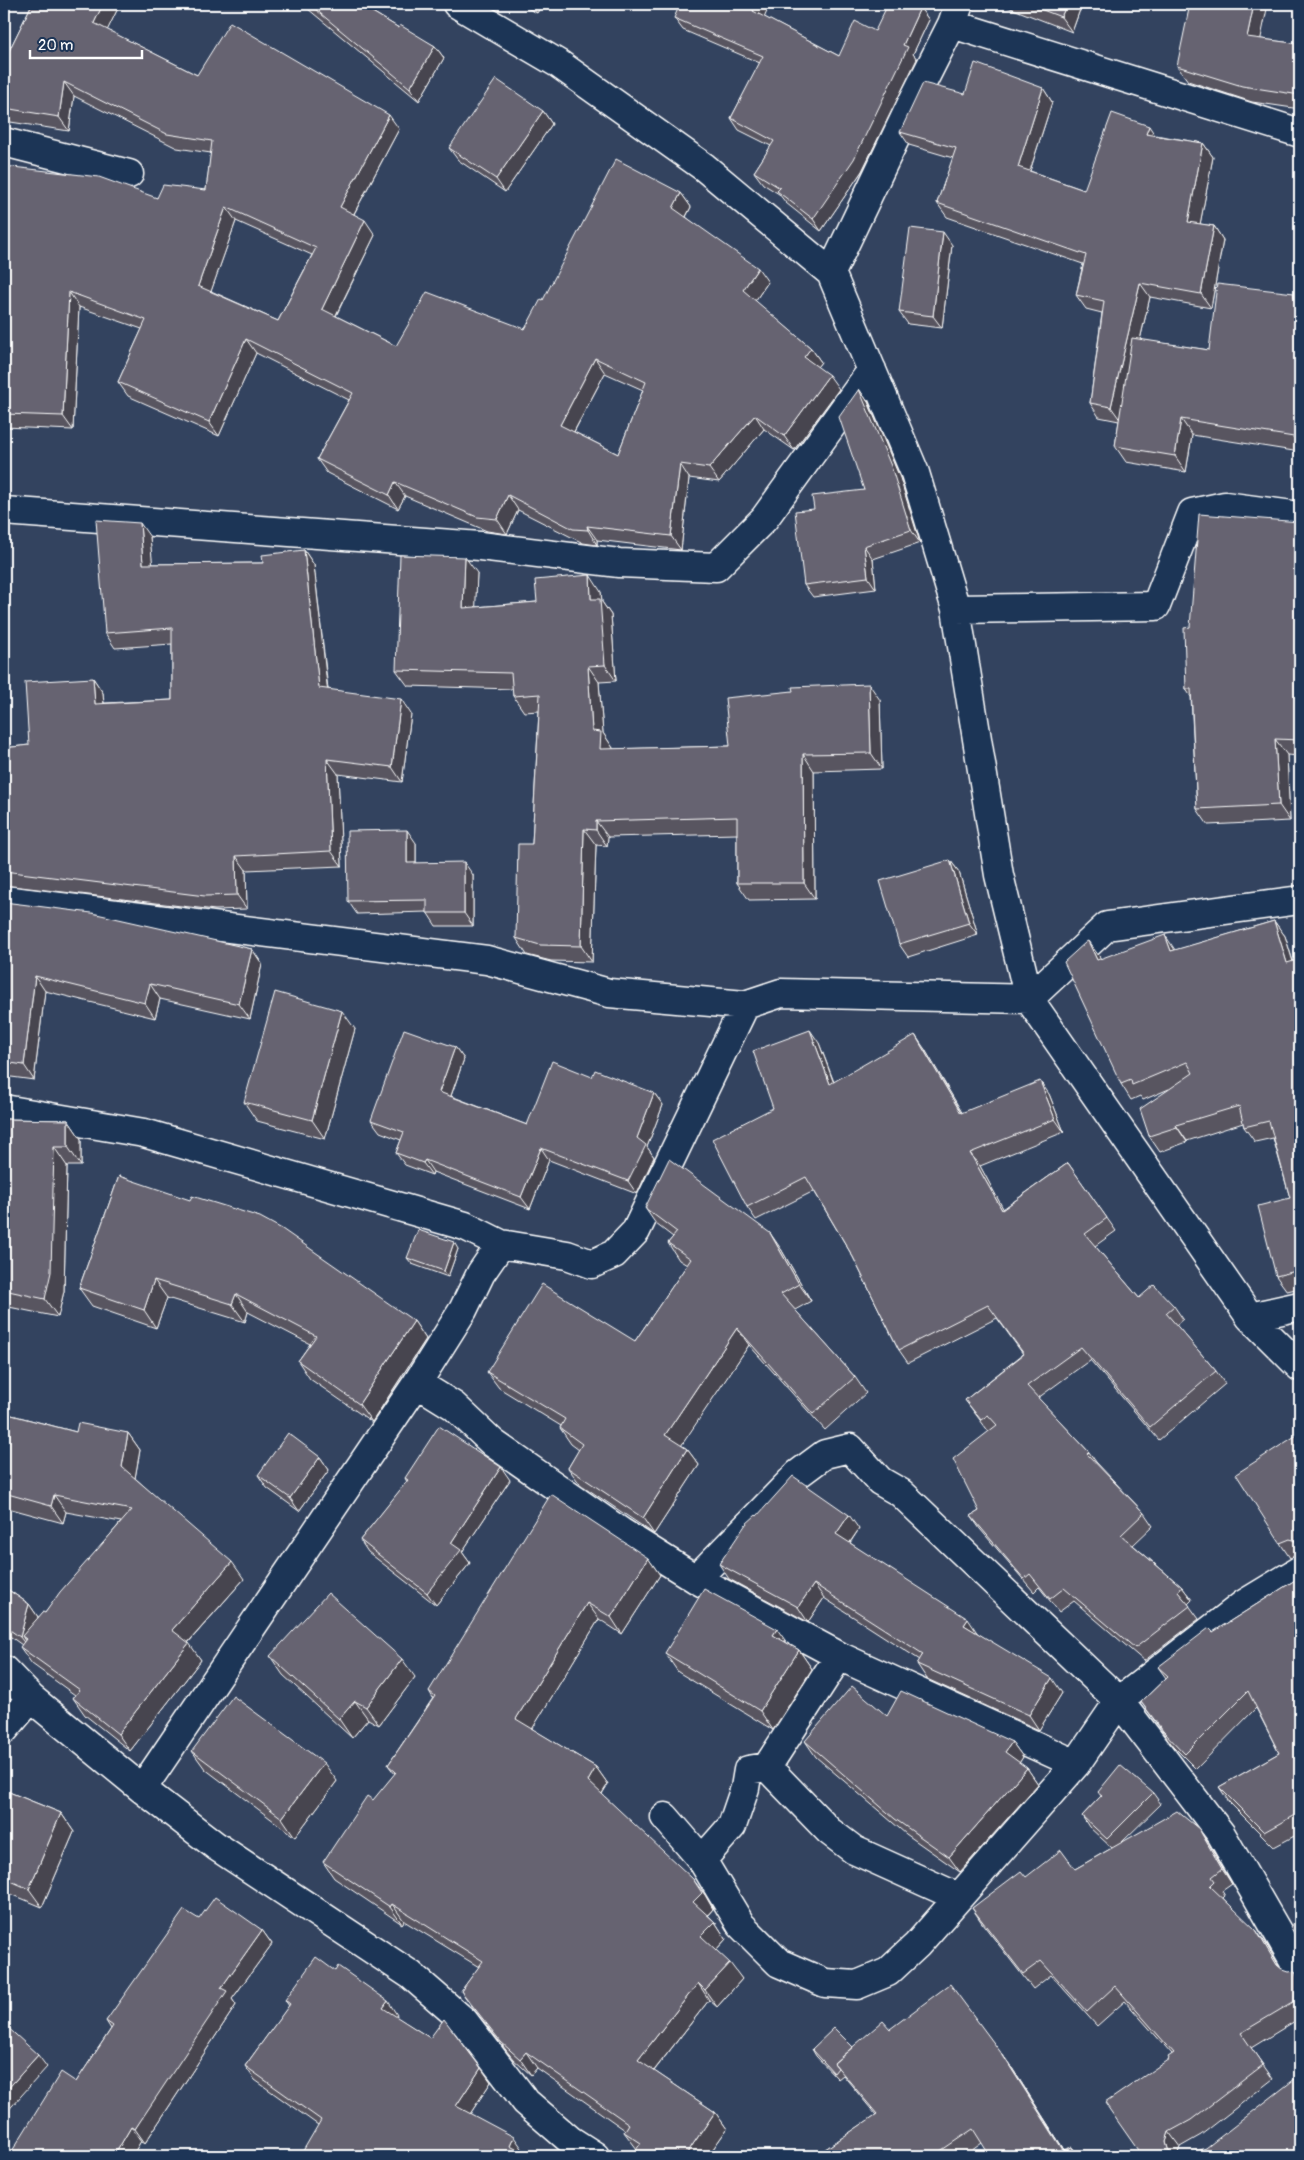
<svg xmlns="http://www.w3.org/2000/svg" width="1304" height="2160" viewBox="0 0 1304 2160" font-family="Pangolin,sans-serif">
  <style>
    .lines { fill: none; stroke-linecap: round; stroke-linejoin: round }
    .minor-casing { stroke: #fff; stroke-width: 31 }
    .minor { stroke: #1d3557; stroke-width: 28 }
    .wall { fill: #585561; stroke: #fff; fill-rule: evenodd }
    .shaded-wall { fill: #47454f; stroke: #fff }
    .building { fill: #666371; stroke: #fff; fill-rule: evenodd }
  </style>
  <rect width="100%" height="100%" fill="#33435f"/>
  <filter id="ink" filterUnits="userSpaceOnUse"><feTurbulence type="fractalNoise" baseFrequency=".02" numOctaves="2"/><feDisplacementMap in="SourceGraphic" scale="10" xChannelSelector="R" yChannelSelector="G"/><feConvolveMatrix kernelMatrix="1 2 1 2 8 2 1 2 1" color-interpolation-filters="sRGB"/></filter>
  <g filter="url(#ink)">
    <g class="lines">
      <defs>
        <path id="minor" d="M457,4L559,64L704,167L831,273L915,473L956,609L999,875L1029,999L1250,1317L1300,1367
          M952,24L1300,133
          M4,142L129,174
          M831,273L912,103L952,24L959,4
          M4,511L480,546L619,563L716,567L764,519L872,370
          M956,609L1156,606L1192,513L1225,506L1300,516
          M4,900L487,960L609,993L745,1005L781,993L1029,999L1107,926L1300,900
          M4,1109L144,1133L465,1226L501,1244L481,1273L463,1310L417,1383L454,1406L493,1443L621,1532L696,1579L839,1656L1076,1764
          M501,1244L567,1255L592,1264L614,1254L636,1231L745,1005
          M1250,1317L1300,1306
          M696,1579L798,1474L825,1454L850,1448L880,1481L901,1493L1119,1701L1221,1834L1300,1971
          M4,1670L31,1698L142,1789L216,1846L411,1975L464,2021L526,2102L570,2140L595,2156
          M4,1730L31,1698
          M767,1767L829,1831L854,1850L958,1897
          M142,1789L417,1383
          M665,1817L702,1860L741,1925L779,1963L825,1983L857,1985L888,1972L917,1945L1076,1764L1119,1701L1244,1604L1300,1570
          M702,1860L732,1826L745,1788L748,1770L767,1767L839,1656"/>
      </defs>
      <use href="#minor" class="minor-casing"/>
      <use href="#minor" class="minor"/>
    </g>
    <path class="wall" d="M32,4H120L107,30L197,75L399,129L354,214L375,235L336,316L396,346L525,329L543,300L681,193L691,207L686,217L768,282L755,301L811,348L821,362L817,367L839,389L794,450L764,429L719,482L689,478L681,550L597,540V545L583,543L518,510L507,534L487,531L405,496L398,509L327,473L317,459L349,400L256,353L219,436L128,396L118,382L142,329L79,307L73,430L4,427V166L157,198L206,190L211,153L177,148L74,96L69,131L4,121V61ZM236,221L312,255L278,321L211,291ZM605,373L643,390L618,454L574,432Z
      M302,4H359L399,28L435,46L444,58L419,101Z
      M519,4H542L537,13Z
      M770,4L764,17L839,56L875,31L920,8L929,20L913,54L917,59L862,171L821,231L786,203L779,194L763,184L754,172L771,146L739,130L731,118L760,63L683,30L674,18Z
      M1006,4H1082L1072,32L1008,7Z
      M1261,39L1300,44V109L1252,102L1188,81L1177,66Z
      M1043,88L1052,102L1030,171L1084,190L1155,135L1203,143L1213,157L1200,224L1214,226L1223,240L1211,308L1150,297L1140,340L1209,350L1297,297H1300V452L1192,435L1186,472L1126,462L1115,446L1119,421L1099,417L1090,403L1102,313L1086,309L1076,295L1083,264L947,217L937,203L953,158L909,145L900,132L965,94Z
      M543,111L552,124L505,192L458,160L449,148Z
      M952,245L942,328L908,324L899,312Z
      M859,389L868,402L900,478L920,543L873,559L876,589L813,597L804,585L814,509L864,490Z
      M1300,522V756L1287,755L1290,821L1208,825L1197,809L1191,697L1186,689L1190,627Z
      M150,537L152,564L263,563L304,550L314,565L328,689L411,714L402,782L338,774L342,866L246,870L247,909L215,910L4,885V748L29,745L93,678L103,693L104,703L172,700V644L115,648L105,633Z
      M477,573L475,607L537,602L601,592L602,602L611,615L616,681L599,682L603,733L613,748V749L730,746L880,700L882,769L814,771L815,899L749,900L737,883V834L608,837L607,846L596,845L592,962L551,961L527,955L516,938L532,844L539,711L524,712L513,696V689L408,686L396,670Z
      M416,843V863L473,875V926H436L427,912L357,914L348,901Z
      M950,860L959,872L978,935L908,957L899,944Z
      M4,902L252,949L262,964L250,1019L160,999L155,1018L45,991L34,1080L4,1076Z
      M1274,921L1285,936L1293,961L1300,959V1288L1287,1291L1276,1276L1290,1198L1273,1138L1255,1142L1244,1127L1243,1123L1187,1141V1142L1160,1152L1149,1136L1169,1089L1143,1100L1140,1096L1131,1100L1121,1084L1099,956L1101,959L1176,950Z
      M355,1029L325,1139L257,1121L244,1102Z
      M819,1043L834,1082L924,1048L962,1113L1049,1094L1064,1132L980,1166L1003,1209L1068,1163L1116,1231L1095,1246L1139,1298L1174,1306L1183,1319L1176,1325L1216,1371L1225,1384L1159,1440L1090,1360L1038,1398L1089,1452L1096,1462L1144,1513L1153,1526L1133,1545L1182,1587L1192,1600L1188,1604L1199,1619L1144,1661L1074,1601L1059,1612L1039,1587L1034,1592L980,1529L971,1516L979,1511L989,1432L965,1400L1023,1354L997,1318L908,1363L899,1350L853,1257L814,1191L756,1220L747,1207L773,1108Z
      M455,1047L464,1059L451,1096L527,1125L592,1077L654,1093L663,1105L647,1147L654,1157L637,1194L549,1160L530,1209L433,1172L432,1175L405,1165L396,1153L401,1140L380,1132L371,1120Z
      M4,1119L68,1120L81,1139V1166H67L64,1291L58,1317L4,1306Z
      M119,1176L414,1321L426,1339L372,1422L310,1379L298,1361L310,1344L248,1312L245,1322L167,1298L156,1328L92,1306L79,1288Z
      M645,1208L781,1249L811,1301L795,1310L855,1377L866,1393L825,1430L749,1345L681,1445L687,1449L699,1465L654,1534L580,1484L568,1468L579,1450L571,1444L560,1428L561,1426L499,1388L487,1372L635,1341L687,1265L679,1260L668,1243L673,1237L656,1224Z
      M458,1249L448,1277L412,1264L407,1258Z
      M4,1413L76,1432L128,1433L140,1450L135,1478L244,1579L188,1643L201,1660L130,1751L85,1715L73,1698L75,1695L32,1664L20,1647L22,1645L4,1632V1587L29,1604L38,1617L37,1618L45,1613L121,1522L66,1512L63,1523L4,1507Z
      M1300,1433V1554L1290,1558L1280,1543Z
      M320,1457L329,1470L299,1511L267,1488L258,1475Z
      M405,1478L510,1480L462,1552L470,1563L436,1605L368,1552L360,1540L407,1482Z
      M757,1516L859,1529L850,1543L1062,1693L1039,1730L927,1679L917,1664L920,1660L824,1598L808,1622L729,1579L719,1564Z
      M648,1558L660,1575L622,1634L599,1619L532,1729L596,1767L608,1784L602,1794L705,1895L713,1909L708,1915L715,1922L726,1939L716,1950L742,1979L717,2007L709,2000L654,2071L715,2112L727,2129L708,2156H634L633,2154L637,2149L624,2132L625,2130L537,2068L531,2075L513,2059L473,2008L461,1991L479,1967L404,1921L402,1924L334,1878L323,1862L395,1774L388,1765L433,1698L429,1691Z
      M1300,1577V1833L1274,1847L1229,1802L1219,1787L1279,1753L1256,1708L1196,1769L1173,1746L1141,1702L1166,1678L1158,1667L1213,1632Z
      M787,1643L799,1650L812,1669L773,1730L678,1672L665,1653Z
      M270,1656L415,1677L379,1725L368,1719L352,1738L283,1675Z
      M887,1716L1012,1742L1023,1757L1019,1763L1027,1768L1038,1784L960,1872L906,1834L816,1757L805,1741Z
      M192,1751L337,1781L295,1837L205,1769Z
      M4,1790L61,1813L74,1832L42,1907L4,1891Z
      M1098,1792L1153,1793L1161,1804L1121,1843L1199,1829L1209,1844L1232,1884L1222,1891L1225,1896L1223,1898L1266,1944L1280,1968L1300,1983V2018L1251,2048L1273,2079L1201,2135L1180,2147L1177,2156H1142L1169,2059L1172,2054L1125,2001L1097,2026L1051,1975L1033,1989L982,1923L972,1908L1026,1877L1075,1869L1112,1848L1089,1827L1082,1816L1101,1796Z
      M199,1919L262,1930L272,1944L232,1999L236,2005L145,2143L141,2141L132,2156H9L76,2082L111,2029L106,2021Z
      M285,2000L397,2015L396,2017L430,2038L481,2068L491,2082L470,2114L524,2151L523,2153L318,2125L255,2080L245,2066L289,2006Z
      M890,2029L1002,2054L1012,2068L1064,2150L1076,2156L982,2143L964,2156H815L876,2115L843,2075L838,2079L816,2056L812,2049L853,2047Z"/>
    <path class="shaded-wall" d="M103,4H120L104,37L94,23Z
      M530,4H542L537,13Z
      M756,4H770L762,23L753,11Z
      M1067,4H1082L1072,32L1061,17Z
      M1254,4H1268L1258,52L1247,37Z
      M920,8L929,20L913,54L917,59L862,171L821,231L813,219L903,45Z
      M435,46L444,58L419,101L410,88Z
      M64,82L74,96L69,131L59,117Z
      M1043,88L1052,102L1027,180L1018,167Z
      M543,111L552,124L505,192L496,179Z
      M389,115L399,129L350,221L340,207Z
      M1149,126L1158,140L1146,134Z
      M1203,143L1213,157L1198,235L1188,222Z
      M681,193L691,207L683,222L673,208Z
      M226,207L236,221L208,300L198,286Z
      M365,220L375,235L332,323L322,309Z
      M1214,226L1223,240L1211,308L1201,294Z
      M943,232L952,245L942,328L933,316Z
      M758,268L768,282L753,304L743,290Z
      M1140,283L1150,297L1121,421L1111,407Z
      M69,292L79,307L73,430L63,416Z
      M246,339L256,353L219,436L209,422Z
      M811,348L821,362L814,371L804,357Z
      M595,358L605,373L570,439L560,425Z
      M829,375L839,389L794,450L784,436Z
      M859,389L868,402L900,478L920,543L911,530Z
      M755,415L764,429L719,482L709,468Z
      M1181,419L1192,435L1186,472L1175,456Z
      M680,464L689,478L681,550L671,536Z
      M395,482L405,496L398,509L389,495Z
      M508,495L518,510L507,534L497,519Z
      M140,523L150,537L154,579L143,564Z
      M587,526L597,540V545L588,530Z
      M864,546L873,559L876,589L868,577Z
      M304,550L314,565L329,703L319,688Z
      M465,557L477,573L475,624L463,608Z
      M590,575L601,592L602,602L611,615L616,681L605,665L591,599Z
      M588,666L599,682L603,733L613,748L612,766L600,749L592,731Z
      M93,678L103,693L105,719L95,704Z
      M869,684L880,700L882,769L871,753Z
      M401,699L411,714L402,782L392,767Z
      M1275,739L1287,755L1290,821L1279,805Z
      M803,754L814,771L815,899L804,883Z
      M327,759L338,774L342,866L331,851Z
      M596,821L608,837L607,846L596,830Z
      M584,829L596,845L592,962L581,946Z
      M407,830L416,843V876L407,863Z
      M236,856L246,870L247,909L237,895Z
      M950,860L959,872L978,935L969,923Z
      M464,862L473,875V926L464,913Z
      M1274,921L1285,936L1298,978L1287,963Z
      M1165,935L1175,950L1171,951Z
      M1088,941L1099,956L1108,976L1097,960Z
      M252,949L262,964L250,1019L239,1004Z
      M35,976L45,991L34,1080L24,1065Z
      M150,984L160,999L155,1018L145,1003Z
      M342,1011L355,1029L325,1139L312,1120Z
      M810,1030L819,1043L839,1097L830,1084Z
      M915,1035L924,1048L970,1126L961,1113Z
      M455,1047L464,1059L448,1104L439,1092Z
      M1040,1081L1049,1094L1064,1132L1055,1119Z
      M654,1093L663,1105L647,1147L654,1157L637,1194L628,1181L637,1138Z
      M68,1120L81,1139V1166L68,1147Z
      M1176,1125L1187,1141V1142L1177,1127Z
      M54,1147L67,1166L64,1291L58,1317L45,1299Z
      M541,1148L549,1160L530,1209L521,1197Z
      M970,1153L980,1166L1011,1223L1002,1210Z
      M425,1160L433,1172L432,1175L423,1163Z
      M770,1233L781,1249L811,1301L799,1284Z
      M454,1242L458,1249L448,1277L444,1271Z
      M154,1280L167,1298L156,1328L144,1310Z
      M236,1294L248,1312L245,1322L232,1304Z
      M414,1321L426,1339L372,1422L359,1404Z
      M737,1328L749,1345L677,1452L665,1435Z
      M128,1433L140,1450L134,1484L122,1467Z
      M687,1449L699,1465L654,1534L643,1518Z
      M320,1457L329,1470L299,1511L290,1498Z
      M501,1467L510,1480L462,1552L470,1563L436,1605L427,1593L451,1543Z
      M54,1495L66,1512L63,1523L51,1506Z
      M849,1515L859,1529L846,1548L836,1534Z
      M648,1558L660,1575L622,1634L611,1617Z
      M232,1562L244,1579L184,1647L172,1630Z
      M814,1584L824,1598L808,1622L798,1607Z
      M1182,1587L1192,1600L1187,1605L1178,1592Z
      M587,1603L599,1619L528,1736L516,1719Z
      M29,1604L38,1617L30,1644L26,1639L22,1636L29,1647V1649L20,1637Z
      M968,1619L978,1634L964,1625Z
      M777,1629L790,1647L773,1635Z
      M189,1643L201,1660L130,1751L118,1734Z
      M799,1650L812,1669L773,1730L760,1711Z
      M402,1659L415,1677L379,1725L366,1707Z
      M1052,1678L1062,1693L1039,1730L1029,1715Z
      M355,1701L368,1719L352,1738L339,1719Z
      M1012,1742L1023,1757L1016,1768L1005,1752Z
      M324,1763L337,1781L295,1837L282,1818Z
      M596,1767L608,1784L599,1798L588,1781Z
      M1027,1768L1038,1784L960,1872L949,1857Z
      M61,1813L74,1832L42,1907L29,1889Z
      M1199,1829L1209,1844L1232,1884L1222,1869Z
      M693,1879L705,1895L713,1909L704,1919L693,1902Z
      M392,1904L404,1921L402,1924L390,1907Z
      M715,1922L726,1939L713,1953L701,1936Z
      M262,1930L272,1944L232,1999L236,2005L145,2143L135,2129L221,1988Z
      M1256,1930L1266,1944L1287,1979L1277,1965Z
      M730,1963L742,1979L717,2007L705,1990Z
      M698,1983L709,2000L649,2077L638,2060Z
      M388,2001L397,2015L393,2022L383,2008Z
      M526,2052L537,2068L531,2075L520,2059Z
      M1002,2054L1012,2068L1068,2156Z
      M38,2055L47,2067L4,2115V2093Z
      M481,2068L491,2082L466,2120L456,2106Z
      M715,2112L727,2129L708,2156H685Z
      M131,2127L141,2141L132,2156H114Z
      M1169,2132L1180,2147L1177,2156H1173L1168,2149L1166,2141Z
      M514,2137L524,2151L521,2156L510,2146Z
      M1072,2147L1079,2156H1076Z"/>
    <path class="building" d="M32,4H103L94,23L197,75L230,22L389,115L340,207L365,220L322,309L396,346L427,292L525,329L541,299L543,300L616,159L681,193L673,208L758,268L743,290L811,348L804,357L829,375L784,436L755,415L709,468L680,464L671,536L587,526L588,530L573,529L508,495L497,519L477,517L395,482L389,495L317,459L353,393L246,339L209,422L118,382L146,320L69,292L63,416L4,414V166L99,177L157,198L163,185L206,190L212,141L167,134L64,82L59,117L4,108V61ZM226,207L316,248L278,321L198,286ZM595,358L646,382L618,454L560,425Z
      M309,4H359L399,28L400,25L435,46L410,88Z
      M680,4H756L753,11L839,56L855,21L875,31L888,4H912L920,8L903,45L908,47L854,159L813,219L777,191L780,188L754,172L774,141L731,118L763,56L674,18Z
      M1027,4H1067L1061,17Z
      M1190,4H1254L1247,37L1300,44V95L1242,86L1177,66Z
      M975,63L1043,88L1018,167L1084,190L1112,113L1149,126L1146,134L1203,143L1188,222L1214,226L1201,294L1140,283L1111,407L1090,403L1104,301L1076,295L1086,255L937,203L956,148L900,132L923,83L965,94Z
      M496,79L543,111L496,179L449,148Z
      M910,228L943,232L933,316L899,312Z
      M1217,284L1294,293V297H1300V438L1181,419L1175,456L1115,446L1132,338L1209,350Z
      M859,389L891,466L911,530L864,546L868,577L804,585L795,511L814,509L812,496L864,490L839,417Z
      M1199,514L1300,522V740L1275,739L1279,805L1197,809L1191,689H1186L1184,628L1190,627Z
      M96,520L140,523L143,564L263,563L262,555L304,550L319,688L401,699L392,767L327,759L331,851L236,856L237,895L205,896L4,871V748L29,745L25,682L93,678L95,704L172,700V628L105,633Z
      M400,555L465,557L463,608L537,602L535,580L590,575L591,599H600L605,665L588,666L592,731L601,732L600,749L730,746L725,698L793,691L792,687L869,684L871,753L803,754L804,883H737V817L596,821V830L584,829L581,946L540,945L516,938L518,844H532L540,694L513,696L511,673L396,670Z
      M407,830V863L464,862V913H427V900L348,901L347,831Z
      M950,860L969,923L899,944L880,881Z
      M4,902L92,913L252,949L239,1004L150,984L145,1003L35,976L24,1065L4,1062Z
      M1274,921L1287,963L1300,959V1270L1276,1276L1258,1206L1290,1198L1269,1121L1244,1127L1239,1106L1176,1125L1177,1127L1149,1136L1140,1109L1193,1073L1187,1062L1132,1085L1131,1080L1121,1084L1064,962L1086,942L1088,941L1097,960L1165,935L1171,951Z
      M275,992L342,1011L312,1120L244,1102Z
      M404,1029L455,1047L439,1092L527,1125L552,1061L592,1077L595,1070L654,1093L637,1138L646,1145L628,1181L541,1148L521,1197L425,1160L423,1163L396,1153L404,1132L371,1120Z
      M810,1030L830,1084L915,1035L961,1113L1040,1081L1055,1119L970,1153L1002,1210L1068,1163L1107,1218L1085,1234L1139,1298L1154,1285L1174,1306L1166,1313L1216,1371L1150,1427L1081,1347L1027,1386L1089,1452L1087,1454L1144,1513L1121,1535L1182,1587L1178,1592L1190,1606L1135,1648L1064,1588L1050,1599L1030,1574L1024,1579L971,1516L979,1511L953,1459L997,1425L988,1415L981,1420L965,1400L1024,1354L988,1305L899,1350L853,1257L806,1177L747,1207L712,1139L773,1108L753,1051Z
      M4,1119L68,1120V1147H54L51,1272L45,1299L4,1290Z
      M669,1159L770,1233L799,1284L781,1294L855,1377L813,1414L737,1328L665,1435L687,1449L643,1518L568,1468L582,1444L560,1428L565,1419L487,1372L542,1284L635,1341L691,1259L668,1243L677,1232L645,1208Z
      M119,1176L190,1200L192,1196L260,1217L282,1229L414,1321L359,1404L298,1361L316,1336L236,1294L232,1304L154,1280L144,1310L79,1288Z
      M418,1230L454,1242L444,1271L407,1258Z
      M4,1413L76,1432L78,1423L128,1433L122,1467L232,1562L172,1630L189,1643L118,1734L73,1698L80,1690L20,1647L26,1639L22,1636L43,1612L45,1613L60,1592L132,1510L54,1495L51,1506L4,1493Z
      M439,1426L501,1467L451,1543L461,1550L427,1593L360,1540L408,1480L405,1478Z
      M288,1433L320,1457L290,1498L258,1475Z
      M1300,1433V1544L1297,1542L1290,1539L1280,1543L1236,1474Z
      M793,1476L849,1515L836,1534L968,1619L964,1625L1052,1678L1029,1715L917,1664L923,1654L814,1584L798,1607L719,1564L746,1524L756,1515L757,1516Z
      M551,1494L648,1558L611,1617L587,1603L516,1719L596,1767L588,1781L693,1879L702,1893L693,1902L715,1922L701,1936L730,1963L705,1990L698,1983L638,2060L715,2112L685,2156H636L633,2154L641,2143L624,2132L629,2124L526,2052L520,2059L501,2042L461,1991L483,1961L392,1904L390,1907L323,1862L367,1796L373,1800L396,1772L388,1765L435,1696L429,1691Z
      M1300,1565V1575L1297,1569Z
      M1300,1577V1812L1264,1832L1219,1787L1279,1753L1248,1691L1185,1754L1163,1731L1141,1702L1168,1676L1158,1667L1209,1628L1213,1632Z
      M4,1587L29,1604L20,1637L4,1626Z
      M704,1589L777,1629L773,1635L799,1650L760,1711L665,1653Z
      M328,1593L402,1659L366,1707L355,1701L339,1719L270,1656Z
      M852,1686L887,1716L901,1691L1012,1742L1005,1752L1027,1768L949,1857L895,1819L805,1741Z
      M233,1696L324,1763L282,1818L192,1751Z
      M1120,1765L1153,1793L1107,1839L1082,1816L1102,1795L1098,1792Z
      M4,1790L61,1813L29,1889L4,1878Z
      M1177,1811L1199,1829L1222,1869L1212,1877L1215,1881L1210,1886L1256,1930L1277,1965L1283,1970L1289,1972L1295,1971L1300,1983V1998L1241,2033L1263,2065L1191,2120L1169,2132L1166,2141L1168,2149L1173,2155L1178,2156H1142L1105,2103L1169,2059L1168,2057L1174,2053L1115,1986L1087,2012L1041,1961L1023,1974L972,1908L1021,1871L1026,1877L1061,1850L1075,1869Z
      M215,1897L262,1930L221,1988L227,1991L135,2129L131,2127L114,2156H9L61,2072L76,2082L113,2026L106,2021L184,1910L199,1919Z
      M1300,1920V1944L1290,1926Z
      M316,1957L335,1971L338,1966L388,2001L383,2008L430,2038L444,2019L481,2068L456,2106L514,2137L510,2146L530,2156H300L321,2120L245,2066L290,2004L285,2000Z
      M950,1984L1002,2054L1063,2150L1072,2147L1076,2156H990L973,2129L933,2156H815L877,2114L834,2063L883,2021L890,2029Z
      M4,2024L38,2055L4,2093Z
      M834,2028L853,2047L834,2063L838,2068L834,2073L812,2049Z
      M1300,2075V2130L1299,2131L1300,2138V2156H1183L1206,2148Z"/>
  </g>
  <rect width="1304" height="2160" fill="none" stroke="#1d3557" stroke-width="20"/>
  <rect x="10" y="10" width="1284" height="2140" fill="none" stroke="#fff" stroke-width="2" filter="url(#ink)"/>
  <path d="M30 50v8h112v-8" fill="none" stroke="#ffffff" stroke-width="2.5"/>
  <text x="38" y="50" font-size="15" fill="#ffffff" stroke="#1d3557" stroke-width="4" paint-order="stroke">20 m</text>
</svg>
